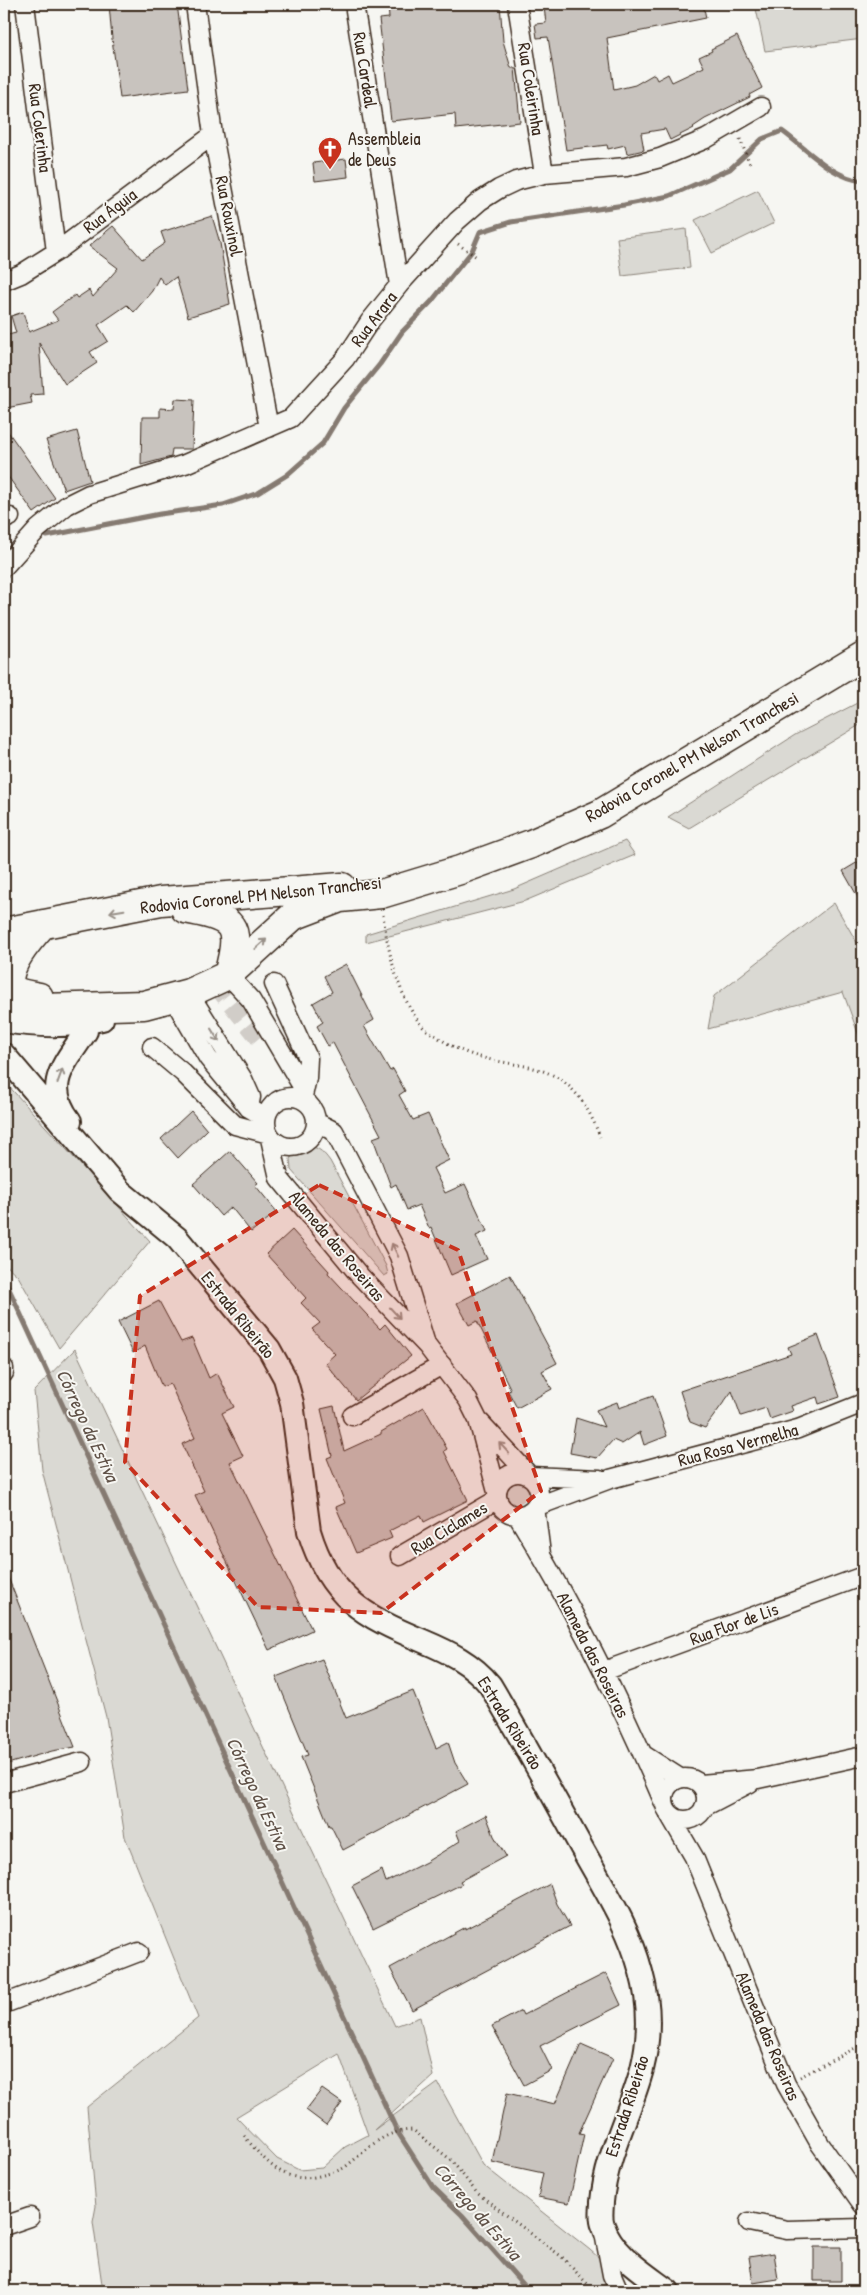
<svg xmlns="http://www.w3.org/2000/svg" width="867" height="2295" viewBox="0 0 867 2295" font-family="'Patrick Hand',sans-serif">
  <style>
    .green { fill: #dad9d3; stroke: #8a8278; fill-rule: evenodd }
    .lines { fill: none; stroke-linecap: round; stroke-linejoin: round }
    .stream { stroke: #857a71; stroke-width: 5 }
    .building { fill: #c8c3be; stroke: #3b2a1e }
    .minor-tunnel { stroke: #d1cdc8; stroke-width: 18; stroke-dasharray: 18 9; stroke-linecap: butt }
    .minor-casing { stroke: #3b2a1e; stroke-width: 21 }
    .tertiary-casing { stroke: #3b2a1e; stroke-width: 26 }
    .trunk-casing { stroke: #3b2a1e; stroke-width: 31 }
    .path { stroke: #3b2a1e; stroke-width: 3; stroke-dasharray: 1 4; stroke-linecap: butt }
    .minor { stroke: #f6f6f2; stroke-width: 18 }
    .tertiary { stroke: #f6f6f2; stroke-width: 22 }
    .trunk { stroke: #f6f6f2; stroke-width: 28 }
    .oneway { stroke: #989088 }
    .marked { fill: #c8321e; fill-opacity: 0.2; stroke: #c8321e; stroke-width: 4; stroke-dasharray: 10 6; stroke-linejoin: round }
    .labels { text-anchor: middle; stroke-width: 4; stroke-linejoin: round; paint-order: stroke }
    .street-label { font-size: 18px; fill: #3b2a1e; stroke: #f6f6f2 }
    .poi-label { font-size: 18px; fill: #3b2a1e; stroke: #f6f6f2; text-anchor: start }
    .water-label { font-size: 19px; font-style: italic; fill: #605248; stroke: #f6f6f2 }
  </style>
  <rect width="100%" height="100%" fill="#f6f6f2"/>
  <filter id="ink" filterUnits="userSpaceOnUse"><feTurbulence type="fractalNoise" baseFrequency=".02" numOctaves="2"/><feDisplacementMap in="SourceGraphic" scale="10" xChannelSelector="R" yChannelSelector="G"/><feConvolveMatrix kernelMatrix="1 2 1 2 8 2 1 2 1" color-interpolation-filters="sRGB"/></filter>
  <g filter="url(#ink)">
    <path class="green" d="M755,4H863V39L765,51Z
      M758,190L774,223L712,253L695,220Z
      M686,229L690,268L622,276L617,238Z
      M863,700V723L689,828L668,817L795,735Z
      M625,841L635,855L525,901L366,942V934L514,889Z
      M834,903L863,953V1047L843,992L708,1029L714,996Z
      M4,1081L150,1241L59,1348L18,1276L4,1263Z
      M303,1146C317,1146 322,1150 330,1161L386,1266L388,1274L384,1276L291,1170L290,1159L296,1150Z
      M75,1349L395,2026L420,2017L433,2076L374,2130L438,2083L483,2165L590,2250L636,2291H103L93,2222L96,2206L87,2107L198,2018L125,1837L106,1717L42,1470L34,1391ZM339,2054L368,2135L345,2147L322,2168L299,2170L277,2159L236,2117Z
      M504 1493a15 15 0 1 1 30 0a15 15 0 1 1-30 0Z"/>
    <g class="lines">
      <path class="stream" d="M47,536L160,514L223,505L258,493L287,475L323,443L344,408L380,364L402,332L431,302L472,251L480,232L511,222L624,205L669,196L730,169L762,139L782,131C807,149 832,178 863,181
        M4,1278L397,2131L433,2187L462,2215L529,2291"/>
    </g>
    <path class="building" d="M109,4H177L188,89L120,98L112,39Z
      M388,4H500L503,41L511,68H515L520,122L456,129L455,114L391,121L379,19L389,18Z
      M568,4H703L706,18L607,38L614,90L635,85L654,74L657,80L668,74L672,82L704,67L699,57L712,51L711,49L737,36L762,88L749,95L750,97L705,119L693,127L694,128L670,140L665,129L641,133L644,150L627,154L625,145L608,149L607,145L566,150L548,37L537,38L535,24L546,23L544,7Z
      M346,159L348,177L315,181L313,163Z
      M212,216L220,243L230,304L188,317L176,277L165,285L159,277L152,291L134,312L127,305L98,325L108,341L90,352L97,363L65,384L39,343L43,394L30,395L32,403L6,408L4,396V336L16,333L11,316L23,312L29,332L58,320L52,312L75,295L77,298L89,290L93,297L118,268L89,246L113,226L142,259L165,243L161,232Z
      M175,399L194,400L192,449H172L171,457L141,465L142,417H160V408L174,409Z
      M4,426L55,498L34,513L4,471Z
      M77,431L90,481L64,490L46,440Z
      M863,859V906L843,871Z
      M346,964L374,1020L364,1026L390,1071L393,1069L405,1091L399,1095L413,1120L428,1114L449,1160L433,1168L445,1193L465,1184L487,1231L476,1236L487,1259L451,1275L431,1227L429,1228L419,1205L407,1210L396,1184L391,1187L373,1138L381,1135L333,1043L328,1046L317,1026L323,1022L313,1003L332,992L324,976Z
      M191,1111L207,1130L178,1158L161,1139Z
      M230,1151L258,1183L255,1185L277,1212L251,1232L231,1207L221,1216L193,1184Z
      M292,1230L329,1271L328,1273L380,1329L385,1324L411,1356L356,1400L325,1363L335,1354L312,1329L320,1323L301,1303L306,1298L266,1254Z
      M510,1275L557,1363L542,1371L552,1389L517,1408L508,1391L511,1390L477,1321L469,1325L457,1303Z
      M159,1301L181,1342L192,1338L209,1378L217,1373L234,1407L222,1413L243,1456L230,1462L312,1630L269,1650L195,1495L204,1491L182,1444L195,1438L170,1384L162,1387L145,1346L133,1353L118,1322Z
      M818,1335L840,1397L819,1404L817,1397L791,1406L793,1411L770,1419L766,1408L741,1416L732,1391L705,1428L690,1422L680,1391L791,1354L788,1347Z
      M653,1396L667,1436L644,1445L640,1432L622,1444L613,1440L597,1458L570,1453L576,1418L604,1427L596,1410L617,1402L619,1408Z
      M334,1406L344,1451L381,1434V1432L424,1407L447,1449L444,1451L468,1500L424,1522L421,1515L389,1531L392,1538L356,1553L336,1507L345,1503L327,1458L332,1456L321,1409Z
      M4,1567L75,1747L52,1751L11,1763L4,1764Z
      M322,1659L346,1718L413,1691L436,1748L448,1742L455,1763L468,1784L343,1850L331,1826H329L301,1757L308,1755L276,1677Z
      M486,1815L494,1836L506,1856L460,1881L462,1884L373,1928L352,1886L382,1870L386,1882L426,1862L460,1841L456,1831Z
      M550,1884L557,1904L570,1926L412,2010L390,1968L465,1927V1929Z
      M606,1973L621,2005L540,2046L552,2070L524,2085L492,2026L521,2011L523,2015Z
      M581,2044L613,2058L579,2133L584,2134L569,2203L538,2197L543,2173L492,2162L507,2093L555,2104Z
      M322,2089L342,2103L326,2125L306,2110Z
      M814,2247H841V2281H814Z
      M774,2253L778,2279L753,2283L749,2257Z"/>
    <g class="lines">
      <path class="minor-tunnel" d="M214,983L259,1038"/>
      <defs>
        <path id="minor" d="M25,4L56,252
          M195,4L213,135L269,428
          M354,4L399,285
          M517,4L544,174
          M4,281L21,274L56,252L213,135
          M4,519L10,517
          M4,567L38,529L67,505L89,494L185,464L291,418L345,359L370,321L399,285L457,221L480,201L499,189L516,181L544,174L626,167L660,158L706,139L761,107
          M228,975L251,1000L303,1088V1097
          M274,984L308,1058L307,1078L303,1096
          M189,993L243,1079L251,1097L249,1108L266,1118
          M173,998L208,1058L249,1108
          M152,1047L183,1073L235,1125L269,1134L279,1178L360,1276L427,1346L468,1400L478,1420L497,1492
          M266 1122a25 25 0 1 1 50 0a25 25 0 1 1-50 0Z
          M316,1122L334,1131L399,1256L425,1341
          M4,1368V1373
          M352,1416L442,1365
          M480,1422L530,1476L600,1479
          M497 1494a21 21 0 1 1 42 0a21 21 0 1 1-42 0Z
          M517,1515C573,1607 621,1702 663,1801
          M541,1554L535,1507L610,1479L798,1429L863,1403
          M400,1556L498,1499
          M604,1671L863,1576
          M644,1755L680,1778
          M664 1799a21 21 0 1 1 42 0a21 21 0 1 1-42 0Z
          M4,1783L82,1762
          M701,1784L758,1779L863,1756
          M704,1807L750,1783
          M669,1814L694,1857L786,2084L820,2144L863,2205
          M4,2004L139,1952
          M749,2222L787,2230L863,2228
          M4,2226L30,2217
          M604,2233L612,2275L619,2291"/>
        <path id="tertiary" d="M4,1021C37,1026 69,1028 102,1019
          M4,1055L120,1191L177,1238L269,1349L285,1378L292,1403L309,1531C329,1597 363,1616 423,1641C449,1652 472,1663 490,1685C521,1737 550,1790 579,1843C602,1885 629,1926 641,1972C650,2004 650,2037 642,2069C630,2114 606,2155 602,2202C602,2209 600,2218 603,2225C612,2254 644,2273 668,2291
          M70,1121C42,1084 65,1064 86,1031"/>
        <path id="trunk" d="M185,909C235,918 242,924 228,975
          M4,932L161,901L342,887
          M39,997C30,995 19,994 12,989C0,971 32,936 43,924
          M4,999L14,1004L43,1008L144,1005L189,993L228,975L293,916L340,898L381,894L460,870L531,844L600,814L863,656"/>
      </defs>
      <use href="#minor" class="minor-casing"/>
      <use href="#tertiary" class="tertiary-casing"/>
      <use href="#trunk" class="trunk-casing"/>
      <path class="path" d="M740,139L750,164
        M458,244L478,258
        M383,915C388,952 398,995 421,1025C425,1030 434,1034 439,1038C505,1084 563,1037 600,1137
        M800,2077L863,2044
        M244,2136C267,2163 285,2186 323,2175C330,2173 339,2171 345,2167C369,2149 381,2131 413,2130L451,2160L477,2193L562,2257L594,2291"/>
      <use href="#minor" class="minor"/>
      <use href="#tertiary" class="tertiary"/>
      <use href="#trunk" class="trunk"/>
    </g>
    <defs><path id="oneway-shaft" d="M-6 0H5M1.5-3L5.5 0L1.5 3" fill="none" stroke-width="1.6" stroke-linecap="round" stroke-linejoin="round" transform="scale(1.25)"/></defs>
    <g class="oneway">
      <use href="#oneway-shaft" transform="translate(117 911) rotate(170)"/>
      <use href="#oneway-shaft" transform="translate(261 944) rotate(-42)"/>
      <use href="#oneway-shaft" transform="translate(215 1035) rotate(58)"/>
      <use href="#oneway-shaft" transform="translate(60 1076) rotate(-70)"/>
      <use href="#oneway-shaft" transform="translate(395 1250) rotate(-116)"/>
      <use href="#oneway-shaft" transform="translate(395 1313) rotate(47)"/>
      <use href="#oneway-shaft" transform="translate(504 1448) rotate(-133)"/>
    </g>
  </g>
  <path class="marked" d="M319,1185L458,1250L541,1491L381,1613L258,1607L125,1462L140,1296Z"/>
  <defs>
    <symbol id="church-pin" viewBox="-11 -11 22 30"><path d="M0 17L-7.5 6A9.5 9.5 0 1 1 7.5 6Z" fill="#c8321e" stroke="#f6f6f2"/><path d="M-1.2-6h2.4v3.5h3.3v2.4h-3.3V6h-2.4V-.1h-3.3v-2.4h3.3Z" fill="#fff"/></symbol>
  </defs>
  <g fill-rule="evenodd">
    <use href="#church-pin" x="316" y="135" width="28" height="38"/>
  </g>
  <g class="labels">
    <g class="street-label">
      <text transform="translate(365 70) rotate(81)" y="6">Rua Cardeal</text>
      <text transform="translate(531 89) rotate(81)" y="6">Rua Coleirinha</text>
      <text transform="translate(40 128) rotate(83)" y="6">Rua Colerinha</text>
      <text transform="translate(110 211) rotate(-37)" y="6">Rua Águia</text>
      <text transform="translate(229 216) rotate(79)" y="6">Rua Rouxinol</text>
      <text transform="translate(374 319) rotate(-53)" y="6">Rua Arara</text>
      <text transform="translate(692 757) rotate(-30)" y="6">Rodovia Coronel PM Nelson Tranchesi</text>
      <text transform="translate(261 895) rotate(-6)" y="6">Rodovia Coronel PM Nelson Tranchesi</text>
      <text transform="translate(337 1246) rotate(50)" y="6">Alameda das Roseiras</text>
      <text transform="translate(238 1315) rotate(51)" y="6">Estrada Ribeirão</text>
      <text transform="translate(738 1445) rotate(-15)" y="6">Rua Rosa Vermelha</text>
      <text transform="translate(449 1528) rotate(-31)" y="6">Rua Ciclames</text>
      <text transform="translate(734 1624) rotate(-20)" y="6">Rua Flor de Lis</text>
      <text transform="translate(593 1655) rotate(63)" y="6">Alameda das Roseiras</text>
      <text transform="translate(510 1723) rotate(58)" y="6">Estrada Ribeirão</text>
      <text transform="translate(768 2036) rotate(67)" y="6">Alameda das Roseiras</text>
      <text transform="translate(627 2106) rotate(-72)" y="6">Estrada Ribeirão</text>
    </g>
    <g class="poi-label">
      <text x="348" y="145">Assembleia<tspan x="348" dy="21">de Deus</tspan></text>
    </g>
    <g class="water-label">
      <text transform="translate(88 1425) rotate(65)" y="7">Córrego da Estiva</text>
      <text transform="translate(258 1793) rotate(65)" y="7">Córrego da Estiva</text>
      <text transform="translate(478 2211) rotate(49)" y="7">Córrego da Estiva</text>
    </g>
  </g>
  <rect width="867" height="2295" fill="none" stroke="#f6f6f2" stroke-width="20"/>
  <rect x="10" y="10" width="847" height="2275" fill="none" stroke="#3b2a1e" stroke-width="2" filter="url(#ink)"/>
</svg>
